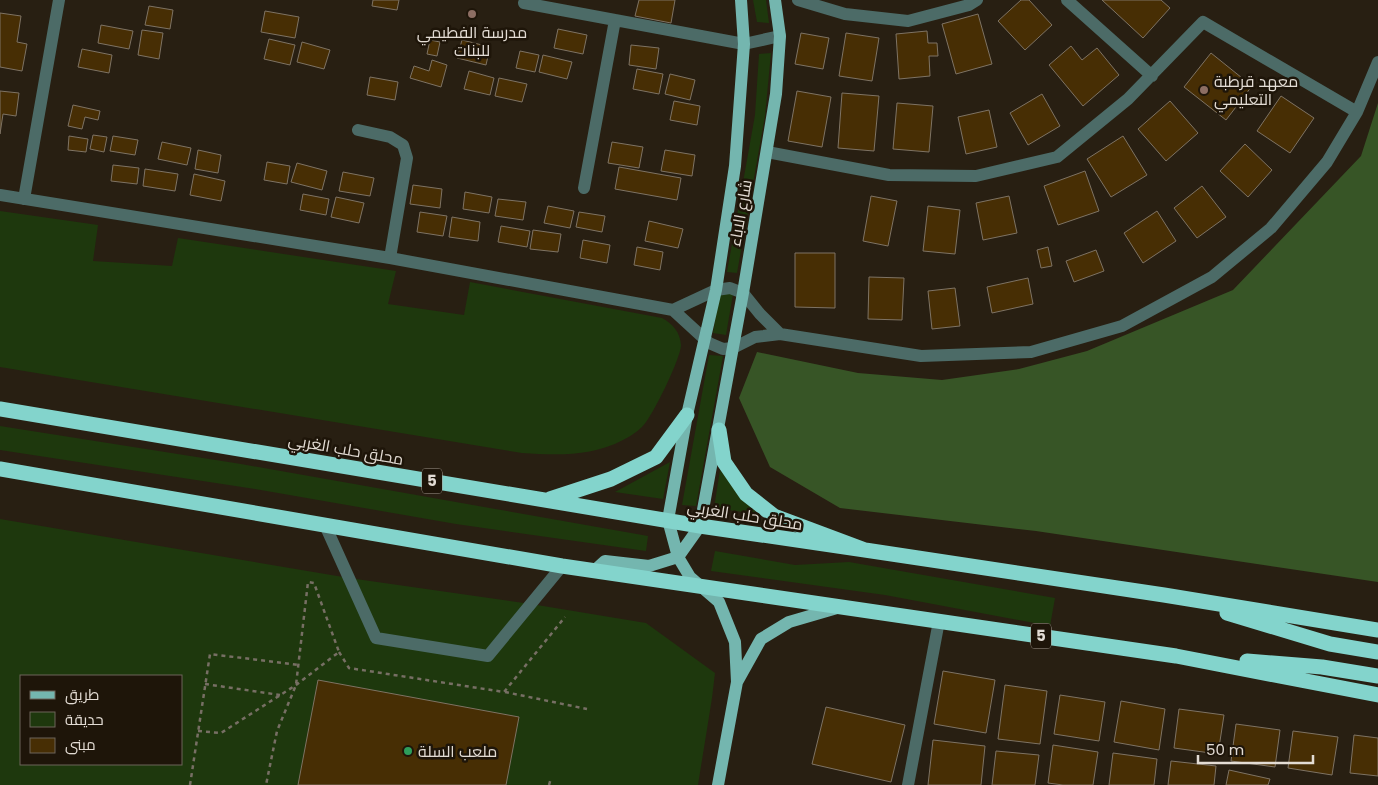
<svg xmlns="http://www.w3.org/2000/svg" width="1378" height="785" viewBox="0 0 1378 785" font-family="Poppins,Cairo,sans-serif">
  <style>
    .green { fill: #1e380d; fill-rule: evenodd }
    .forest { fill: #375526 }
    .building { fill: #472e04; stroke: #7e7364 }
    .lines { fill: none; stroke-linecap: round; stroke-linejoin: round }
    .path { stroke: #776f64; stroke-width: 2.5; stroke-dasharray: 4 4; stroke-linecap: butt }
    .minor { stroke: #4c6b67; stroke-width: 12 }
    .major { stroke: #74b6af; stroke-width: 12 }
    .highway { stroke: #83d4cc; stroke-width: 15 }
    .education-dot { fill: #8d6e63; stroke: #1e1509; stroke-width: 2 }
    .leisure-dot { fill: #2e9e5b; stroke: #1e1509; stroke-width: 2 }
    .labels { text-anchor: middle; stroke-width: 5; stroke-linejoin: round; paint-order: stroke }
    .shield { fill: #1e1509; stroke: #a8a097; stroke-width: 1 }
    .shield-label { font-size: 15px; font-weight: bold; fill: #e3dcd4 }
    .poi-label { font-size: 16px; fill: #e3dcd4; stroke: #1e1509; text-anchor: start }
    .street-label { font-size: 16px; fill: #e3dcd4; stroke: #1e1509 }
  </style>
  <rect width="100%" height="100%" fill="#281f12"/>
  <path class="green" d="M753,0H766L769,23L757,22Z
    M771,53L765,116L737,273L727,272L755,115L759,54Z
    M0,211L98,225L93,261L172,266L178,238L396,271L388,304L464,315L470,282L662,318C673,324 680,332 681,345C681,358 652,418 642,427C637,432 629,437 623,440C591,457 556,455 522,453L0,367Z
    M720,292L733,294L726,335L713,333Z
    M709,355L723,356L696,506L682,505Z
    M0,426L241,464L648,536L646,551L456,524L255,489L0,450Z
    M670,462L663,499L615,492Z
    M720,470L757,514L714,508Z
    M0,519L349,578L531,604L646,623L715,673L712,698L698,785H0ZM21,676H181V764H21Z
    M715,551L795,565L849,562L1055,598L1050,626L885,595L711,571Z"/>
  <path class="forest" d="M1378,103V582L1036,531L840,508L770,467L739,398L757,352L858,373L942,380L1019,369L1087,351L1233,290L1361,156Z"/>
  <path class="building" d="M373,0H399L397,10L372,6Z
    M639,0H675L671,23L635,16Z
    M1021,0H1029L1052,25L1025,50L998,21Z
    M1102,0H1161L1170,8L1143,38Z
    M149,6L173,10L170,29L145,25Z
    M265,11L299,17L295,38L261,32Z
    M0,13L21,16L17,42L27,44L22,71L0,67Z
    M978,14L992,64L956,74L942,24Z
    M101,25L133,31L129,49L98,43Z
    M558,29L587,35L583,54L554,48Z
    M142,30L163,33L159,59L138,55Z
    M927,31L928,43H937L938,56H929L930,76L899,79L896,34Z
    M801,33L829,38L823,69L795,64Z
    M846,33L879,38L872,81L839,76Z
    M269,39L295,45L290,65L264,59Z
    M430,40L440,42L437,56L427,54Z
    M462,40L490,47L486,65L457,58Z
    M302,42L330,50L324,69L297,62Z
    M631,45L659,48L656,69L629,65Z
    M1071,46L1082,60L1097,48L1119,75L1083,106L1049,65Z
    M82,49L112,55L109,73L78,67Z
    M520,51L539,55L535,72L516,68Z
    M1211,53L1252,86L1226,120L1184,87Z
    M543,55L572,62L567,79L539,72Z
    M432,60L447,65L441,87L410,78L414,66L429,71Z
    M637,69L663,74L659,94L633,89Z
    M469,71L494,78L490,95L464,89Z
    M670,74L695,80L690,100L665,94Z
    M370,77L398,82L395,100L367,95Z
    M499,78L527,84L522,102L495,96Z
    M0,91L19,93L16,116L3,114L0,134Z
    M797,91L831,97L822,147L788,141Z
    M842,93L879,96L874,151L838,148Z
    M1042,94L1060,126L1028,145L1010,113Z
    M1281,96L1314,118L1290,153L1257,131Z
    M674,101L700,106L697,125L670,120Z
    M1170,101L1198,133L1166,161L1138,129Z
    M897,103L933,106L929,152L893,149Z
    M73,105L100,111L98,120L85,117L82,129L68,126Z
    M989,110L997,147L966,154L958,117Z
    M93,135L107,137L104,152L90,149Z
    M69,136L88,139L86,152L68,150Z
    M113,136L138,140L135,155L110,151Z
    M1123,136L1147,175L1111,197L1087,159Z
    M162,142L191,148L187,165L158,159Z
    M612,142L643,147L639,168L608,163Z
    M1245,144L1272,170L1248,197L1220,171Z
    M198,150L221,155L218,173L195,169Z
    M665,150L695,155L692,176L661,171Z
    M267,162L290,166L287,184L264,180Z
    M297,163L327,171L322,190L291,182Z
    M113,165L139,168L137,184L111,181Z
    M619,167L681,178L677,200L615,189Z
    M145,169L178,174L175,191L143,186Z
    M1085,171L1099,211L1058,225L1044,186Z
    M343,172L374,178L370,196L339,191Z
    M194,174L225,181L221,201L190,195Z
    M413,185L442,189L440,208L410,204Z
    M1202,186L1226,217L1197,238L1174,208Z
    M465,192L492,197L489,213L463,209Z
    M303,194L329,199L326,215L300,210Z
    M871,196L897,201L888,246L863,241Z
    M1009,196L1017,233L983,240L976,203Z
    M336,197L364,203L359,223L331,217Z
    M498,199L526,202L523,220L495,216Z
    M548,206L574,211L570,228L544,223Z
    M928,206L960,210L955,254L923,251Z
    M1157,211L1176,241L1143,263L1124,233Z
    M420,212L447,216L443,236L417,232Z
    M579,212L605,216L602,232L576,227Z
    M452,217L480,222L478,241L449,237Z
    M649,221L683,229L678,248L645,241Z
    M501,226L530,231L527,247L498,242Z
    M533,230L561,234L558,252L530,249Z
    M583,240L610,245L607,263L580,258Z
    M637,247L663,252L660,270L634,265Z
    M1048,247L1052,266L1041,268L1037,250Z
    M1096,250L1104,271L1074,282L1066,261Z
    M795,253H835V308L795,307Z
    M869,277L904,278L902,320L868,319Z
    M1028,278L1033,304L992,313L987,287Z
    M955,288L960,326L932,329L928,291Z
    M943,671L995,680L986,733L934,724Z
    M318,680L519,717L506,785H298Z
    M1005,685L1047,691L1040,744L998,739Z
    M1060,695L1105,702L1099,741L1054,734Z
    M1121,701L1165,709L1159,750L1114,742Z
    M826,707L905,725L891,782L812,764Z
    M1179,709L1224,715L1218,754L1174,748Z
    M1236,724L1280,730L1275,767L1231,761Z
    M1293,731L1338,737L1332,775L1288,768Z
    M1354,735L1378,738V776L1350,773Z
    M933,740L985,746L981,785H928Z
    M1053,745L1098,752L1093,785H1063L1048,783Z
    M996,751L1039,755L1035,785H992Z
    M1113,753L1157,759L1154,785H1109Z
    M1171,761L1216,766L1214,785H1168Z
    M1229,770L1270,779L1268,785H1226Z"/>
  <g class="lines">
    <path class="path" d="M339,652L349,668L504,692L565,617
      M205,684L280,695
      M505,692L587,709
      M198,731L221,733L296,685L339,652L314,583L308,582L296,685L277,731L266,785
      M190,785L210,654L299,665
      M549,785L551,778"/>
    <path class="minor" d="M798,0L845,14L908,21L969,5L977,0
      M1067,0L1152,76
      M524,3L744,44L780,36
      M358,130L390,137L403,145L407,158L390,258
      M767,152L889,175L976,176L1057,157L1128,99L1203,22L1357,112
      M584,188L615,20
      M0,195L390,258L673,310L709,343L723,349L733,348L755,337L780,334L921,356L1031,352L1122,326L1212,277L1271,228L1327,162L1357,112L1378,62
      M24,199L59,0
      M673,310L716,290L730,288L743,293L760,314L780,334
      M325,525L376,638L488,656L562,566
      M908,785L939,621"/>
    <path class="major" d="M594,571L605,561L649,566L678,557L700,526L743,293L776,94L780,36L775,0
      M737,682L761,639L789,622L837,608
      M718,785L737,682L735,642L719,602L690,577L678,557L668,520L687,415L716,290L735,166L744,44L741,0"/>
    <path class="highway" d="M0,409L700,526L865,550
      M719,430L724,462L746,494L774,516L865,550L1164,595L1378,630
      M0,469L562,566L1176,656L1378,695
      M550,499L611,479L656,457L687,415
      M1227,613L1330,644L1378,652
      M1247,661L1322,667L1378,676"/>
  </g>
  <g class="education-dot">
    <circle cx="472" cy="14" r="5"/>
    <circle cx="1204" cy="90" r="5"/>
  </g>
  <circle class="leisure-dot" cx="408" cy="751" r="5"/>
  <g class="labels">
    <g class="shield">
      <rect x="422" y="468.5" width="20" height="25" rx="4"/>
      <rect x="1031" y="623.5" width="20" height="25" rx="4"/>
    </g>
    <g class="shield-label">
      <text x="432" y="486">5</text>
      <text x="1041" y="641">5</text>
    </g>
    <g class="poi-label">
      <text x="472" y="38" text-anchor="middle">مدرسة الفطيمي<tspan x="472" dy="18">للبنات</tspan></text>
      <text x="1214" y="87">معهد قرطبة<tspan x="1214" dy="18">التعليمي</tspan></text>
      <text x="418" y="757">ملعب السلة</text>
    </g>
    <g class="street-label">
      <text transform="translate(740 213) rotate(-80)" y="6">شارع الاباء</text>
      <text transform="translate(346 449) rotate(10)" y="6">محلق حلب الغربي</text>
      <text transform="translate(745 515) rotate(9)" y="6">محلق حلب الغربي</text>
    </g>
  </g>
  <rect x="20" y="675" width="162" height="90" fill="#1e1509" stroke="#6d655a"/>
  <rect x="30" y="691" width="25" height="8" fill="#74b6af" stroke="#6d655a"/>
  <text x="65" y="700" font-size="15" fill="#e3dcd4">طريق</text>
  <rect x="30" y="712" width="25" height="15" fill="#1e380d" stroke="#6d655a"/>
  <text x="65" y="725" font-size="15" fill="#e3dcd4">حديقة</text>
  <rect x="30" y="738" width="25" height="15" fill="#472e04" stroke="#6d655a"/>
  <text x="65" y="750" font-size="15" fill="#e3dcd4">مبنى</text>
  <path d="M1198 755v8h115v-8" fill="none" stroke="#e3dcd4" stroke-width="2.5"/>
  <text x="1206" y="755" font-size="15" fill="#e3dcd4" stroke="#1e1509" stroke-width="4" paint-order="stroke">50 m</text>
</svg>
